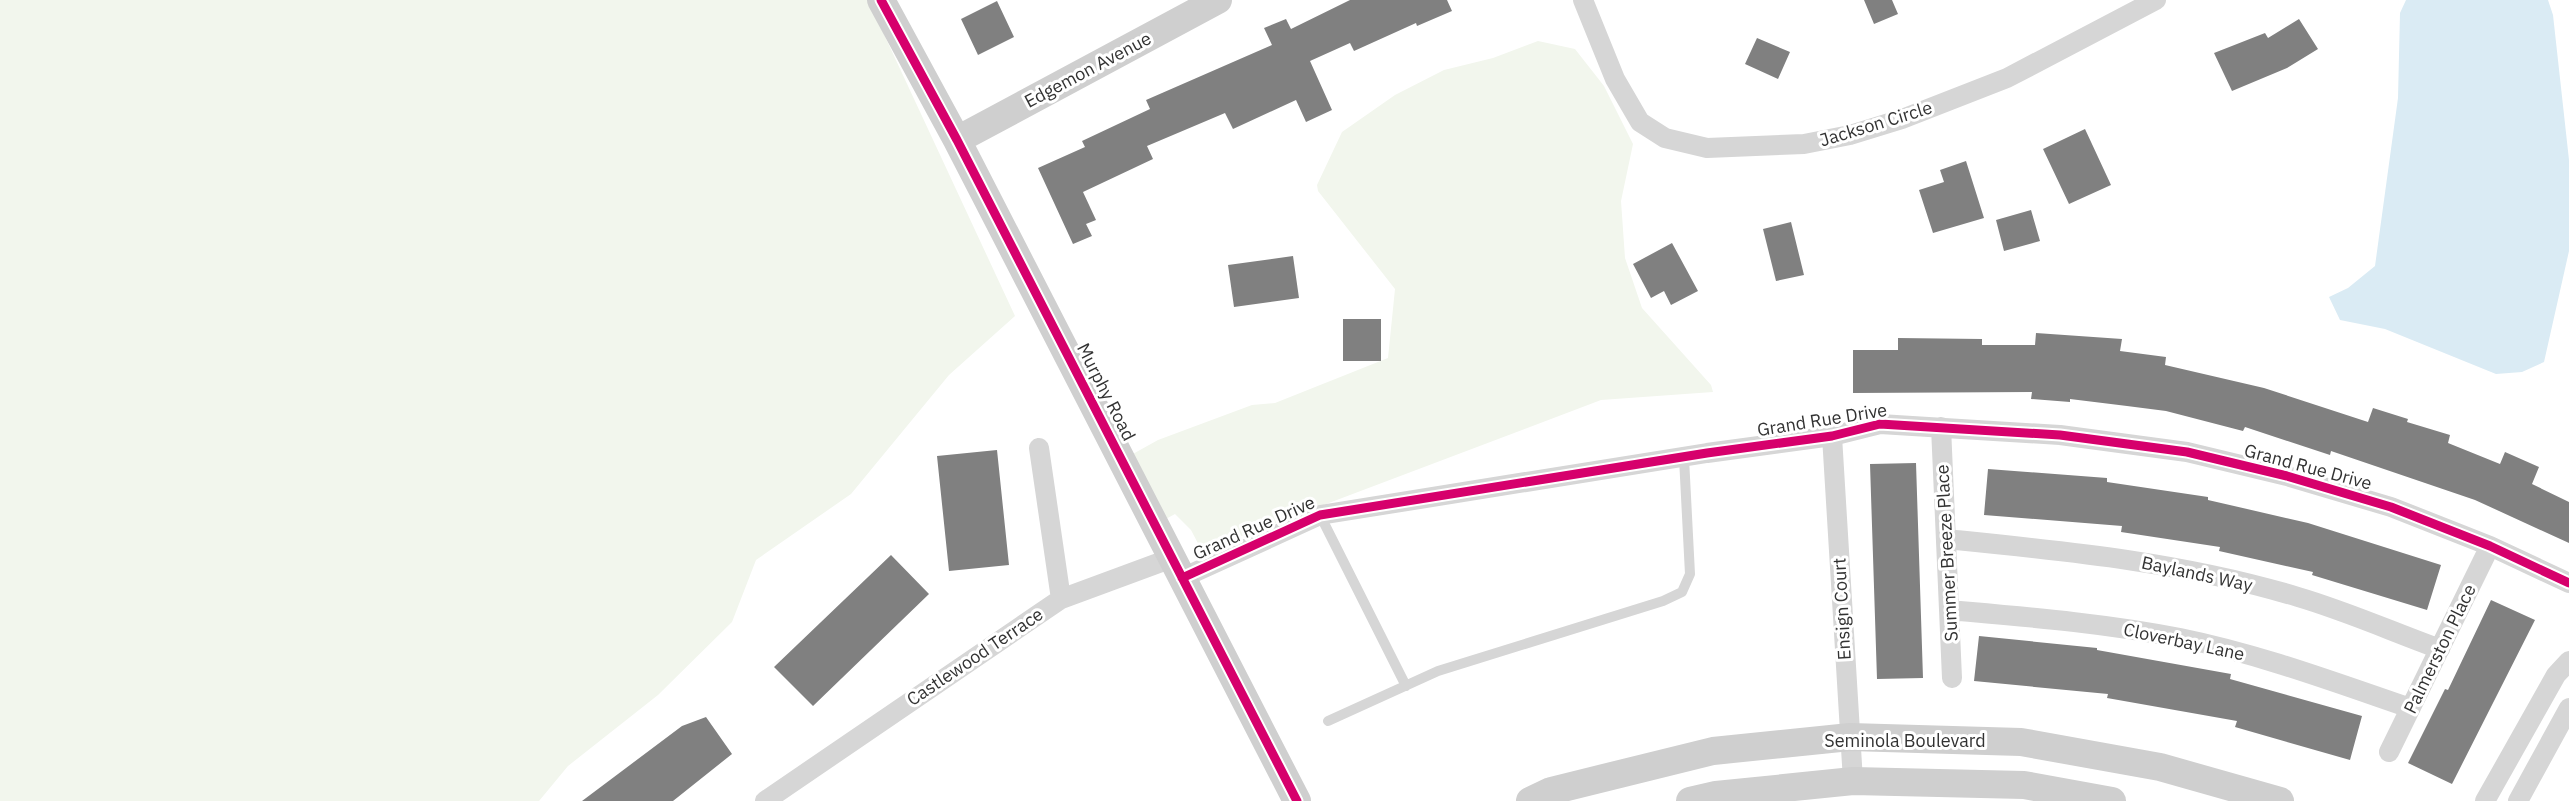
<svg xmlns="http://www.w3.org/2000/svg" width="2569" height="801" viewBox="0 0 2569 801" font-family="'IBM Plex Sans',sans-serif">
  <style>
    .green { fill: #f2f6ed }
    .water { fill: #daebf4 }
    .building { fill: #808080 }
    .lines { fill: none; stroke-linecap: round; stroke-linejoin: round }
    .lane { stroke: #d6d6d6; stroke-width: 10 }
    .street { stroke: #d6d6d6; stroke-width: 20 }
    .secondary { stroke: #cfcfcf; stroke-width: 28 }
    .cycleway-casing { stroke: #fff; stroke-width: 13 }
    .cycleway { stroke: #d6006c; stroke-width: 9 }
    .labels { text-anchor: middle; stroke-width: 6; stroke-linejoin: round; paint-order: stroke }
    .street-label { font-size: 18px; fill: #323232; stroke: #fff }
  </style>
  <rect width="100%" height="100%" fill="#fff"/>
  <path class="green" d="M0,0H868L1015,316L949,375L851,494L756,560L732,622L658,695L568,766L539,801H0Z
    M1538,41L1575,49L1604,86L1633,144L1621,201L1625,258L1642,308L1711,385L1713,392L1601,400L1202,551L1191,530L1175,514L1164,520L1131,455L1158,440L1252,405L1275,403L1388,358L1395,289L1318,191L1317,185L1342,132L1395,95L1444,70L1493,58Z"/>
  <path class="water" d="M2406,0H2548L2553,15L2569,160V251L2544,362L2522,372L2496,374L2385,329L2340,320L2329,297L2348,288L2375,266L2398,98L2400,13Z"/>
  <path class="building" d="M1350,0H1447L1452,11L1417,26L1416,23L1354,51L1350,43L1310,61L1332,110L1306,122L1296,100L1233,129L1225,113L1147,146L1153,159L1083,192L1096,220L1086,224L1092,236L1073,244L1038,168L1085,147L1082,141L1150,109L1146,100L1272,45L1264,28L1286,19L1291,29Z
    M1864,0H1892L1898,14L1874,24Z
    M997,1L1014,37L978,55L961,19Z
    M2299,19L2318,49L2287,68L2232,91L2214,53L2265,33L2268,38Z
    M1757,38L1790,52L1778,79L1745,64Z
    M2085,129L2111,185L2069,204L2043,149Z
    M1966,161L1984,218L1933,233L1919,190L1944,182L1940,170Z
    M2031,210L2040,241L2004,251L1996,220Z
    M1791,222L1804,275L1776,281L1763,229Z
    M1672,243L1698,291L1671,305L1664,291L1651,298L1633,264Z
    M1293,256L1299,298L1234,307L1228,265Z
    M1343,319H1381V361H1343Z
    M2036,333L2122,339L2120,351L2166,357L2165,365L2264,388L2368,422L2373,408L2408,419L2407,422L2450,435L2448,443L2500,464L2505,452L2539,467L2532,484L2569,502V543L2475,500L2331,451L2330,455L2245,427L2243,431L2166,411L2127,406L2070,399V402L2031,399L2032,392L1853,393V350H1898V338L1982,339V345H2035Z
    M997,450L1009,565L949,571L937,456Z
    M1916,463L1923,678L1877,679L1870,464Z
    M1988,469L2107,478V482L2208,497V500L2308,523L2441,565L2427,610L2312,575L2313,572L2219,551L2220,547L2121,532L2122,526L1984,515Z
    M891,555L929,594L813,706L774,667Z
    M2491,600L2535,620L2452,784L2408,763L2445,689L2448,690Z
    M1979,636L2097,648V650L2231,674L2230,679L2362,716L2350,760L2235,727L2237,721L2107,698L2108,694L1974,681Z
    M706,717L732,754L673,801H582L682,726Z"/>
  <g class="lines">
    <path class="lane" d="M1320,515L1406,686
      M1328,721L1438,671L1663,601L1682,592L1690,574L1684,458"/>
    <path class="street" d="M1583,0L1615,79L1640,122L1665,138L1707,148L1804,144L1850,135L1902,119L2007,78L2156,0
      M1941,427L1952,678
      M1832,436L1853,781
      M1946,539C2065,551 2183,562 2298,597C2346,611 2393,632 2440,649
      M1182,578L1320,515L1707,453L1832,436L1880,424L2060,435L2187,452L2287,476L2391,507L2490,546L2569,583
      M1061,599L1172,558
      M1949,610C2027,617 2103,623 2180,638C2259,654 2334,682 2410,708
      M2389,752L2490,546
      M765,801L1061,599L1039,448
      M2485,801L2556,675L2569,661
      M2518,801L2569,708"/>
    <path class="secondary" d="M881,0L957,140L1297,801
      M957,140L1218,0
      M1530,801L1551,791L1713,751L1850,737L2021,742L2160,767L2280,801
      M1690,801L1716,795L1853,781L2024,785L2112,801"/>
    <defs>
      <path id="cycleway" d="M881,0L957,140L1297,801
        M1182,578L1320,515L1707,453L1832,436L1880,424L2060,435L2187,452L2287,476L2391,507L2490,546L2569,583"/>
    </defs>
    <use href="#cycleway" class="cycleway-casing"/>
    <use href="#cycleway" class="cycleway"/>
  </g>
  <g class="labels">
    <g class="street-label">
      <text transform="translate(1088 70) rotate(-28)" y="6">Edgemon Avenue</text>
      <text transform="translate(1876 124) rotate(-17)" y="6">Jackson Circle</text>
      <text transform="translate(1106 392) rotate(63)" y="6">Murphy Road</text>
      <text transform="translate(1822 420) rotate(-9)" y="6">Grand Rue Drive</text>
      <text transform="translate(2308 467) rotate(15)" y="6">Grand Rue Drive</text>
      <text transform="translate(1254 528) rotate(-24)" y="6">Grand Rue Drive</text>
      <text transform="translate(1947 553) rotate(-93)" y="6">Summer Breeze Place</text>
      <text transform="translate(2197 574) rotate(12)" y="6">Baylands Way</text>
      <text transform="translate(1842 609) rotate(-93)" y="6">Ensign Court</text>
      <text transform="translate(2184 642) rotate(12)" y="6">Cloverbay Lane</text>
      <text transform="translate(2440 649) rotate(-64)" y="6">Palmerston Place</text>
      <text transform="translate(975 657) rotate(-34)" y="6">Castlewood Terrace</text>
      <text x="1905" y="747">Seminola Boulevard</text>
    </g>
  </g>
</svg>
